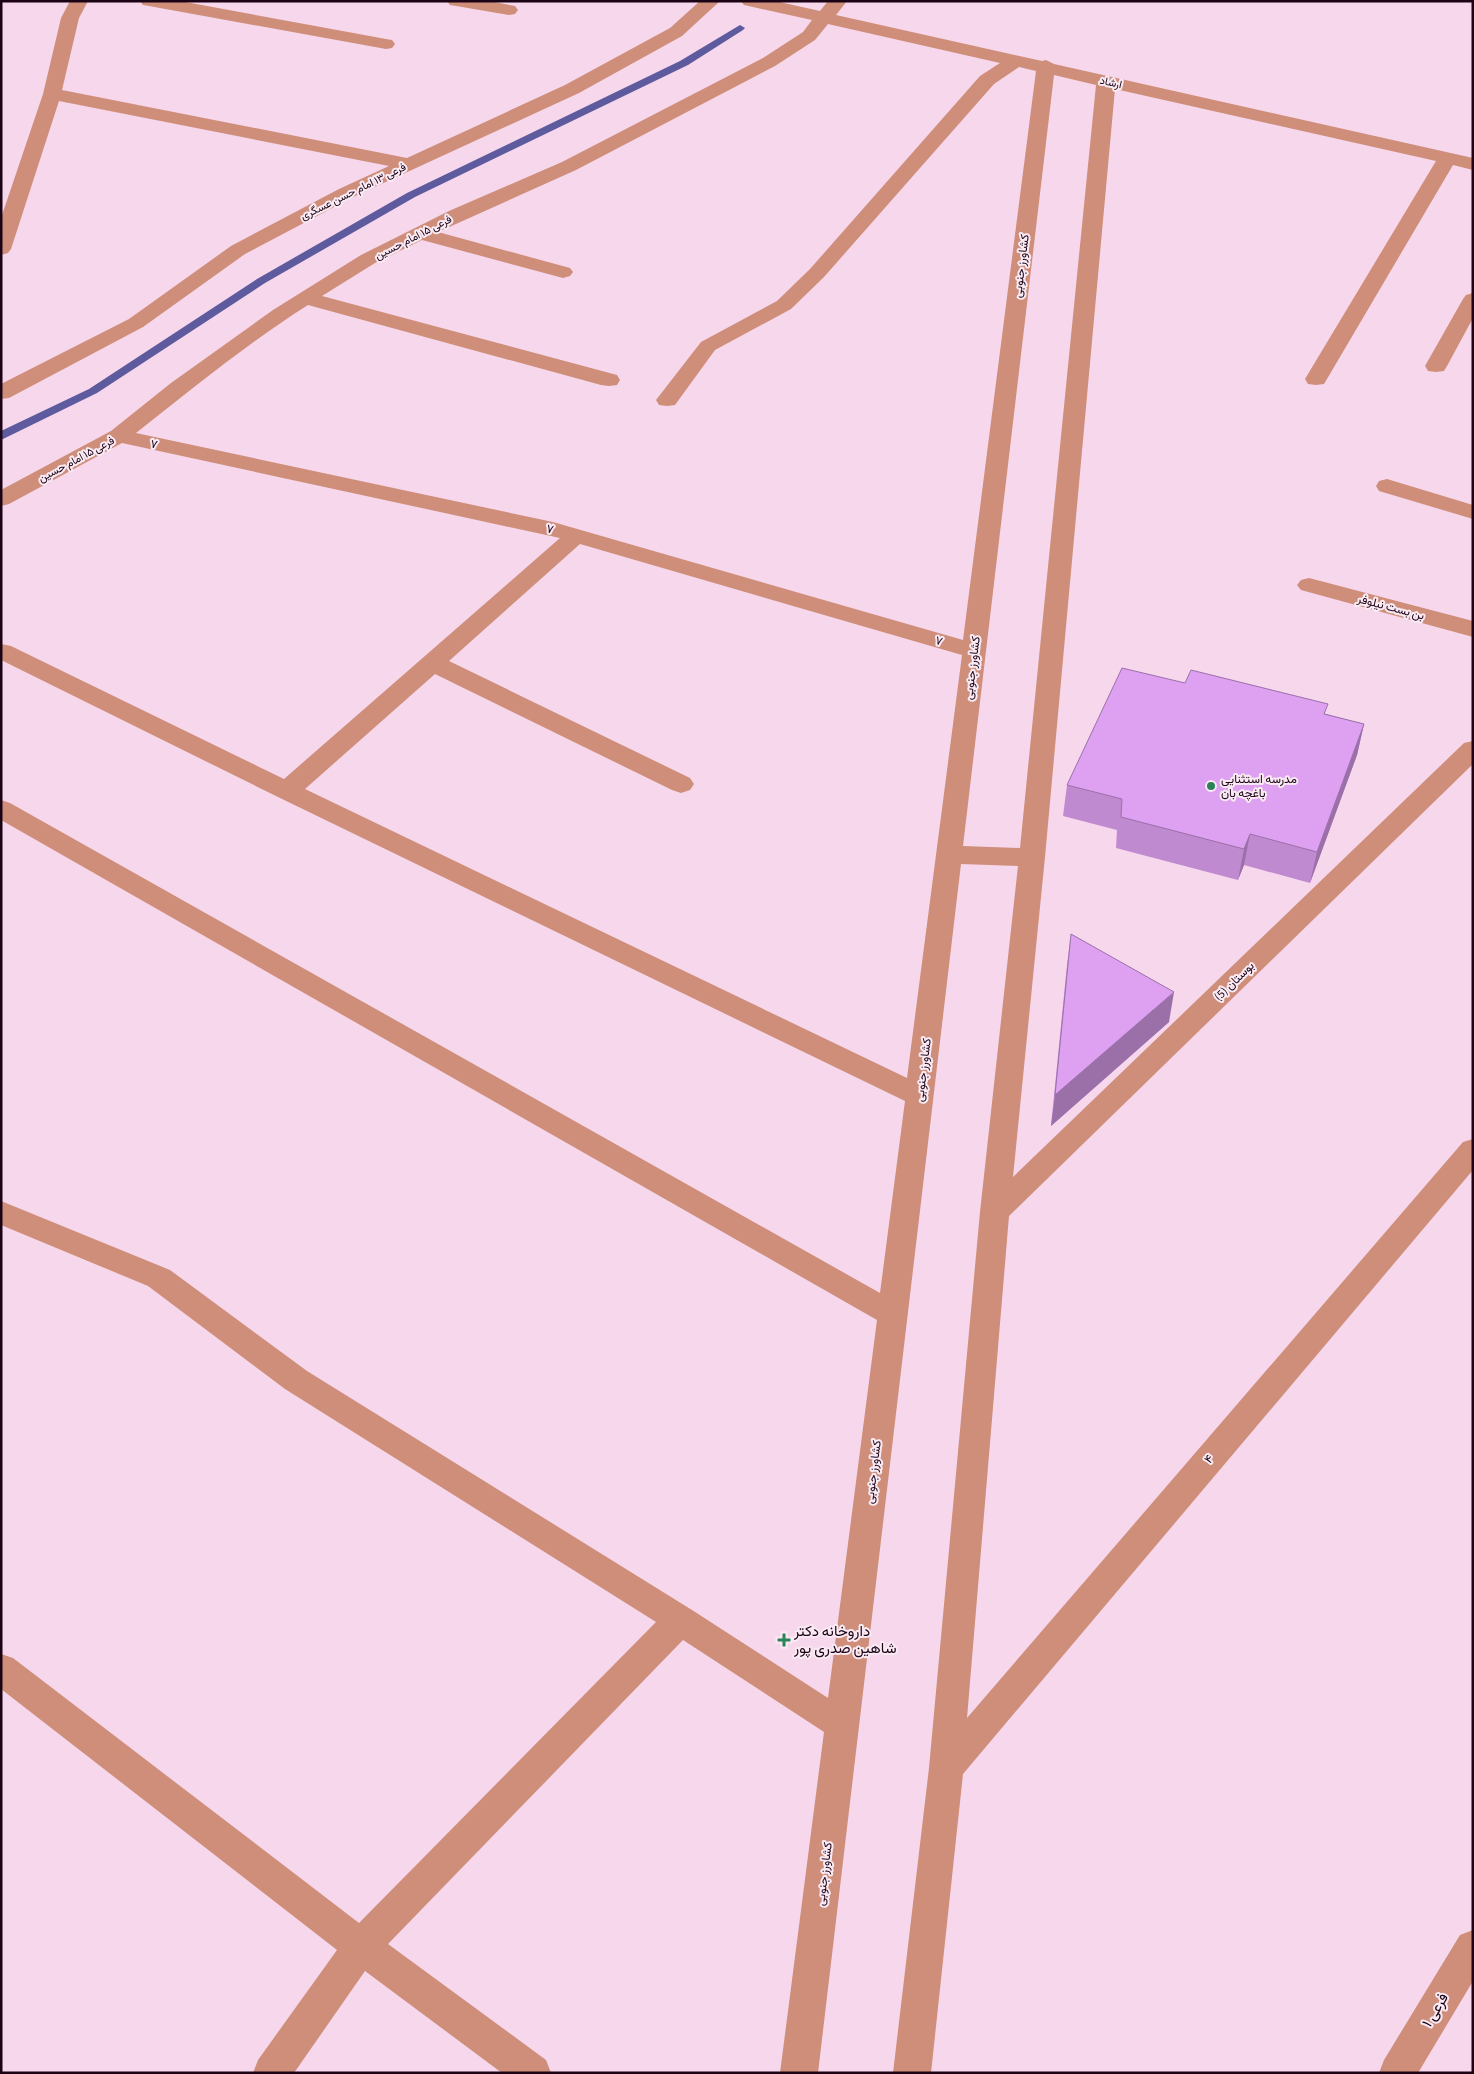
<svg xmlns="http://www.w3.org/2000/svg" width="1474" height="2074" viewBox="0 0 1474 2074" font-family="'Source Sans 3',Vazirmatn,sans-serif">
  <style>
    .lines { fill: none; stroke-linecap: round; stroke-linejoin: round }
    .stream { fill: #5d5b9e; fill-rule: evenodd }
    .minor { fill: #cf8e79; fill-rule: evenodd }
    .wall { fill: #bf8acf }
    .shaded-wall { fill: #9b70a9 }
    .building { fill: #dea0f1; stroke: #9b70a9 }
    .poi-dot { fill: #2a8358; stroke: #f9eaf4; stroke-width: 2 }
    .labels { text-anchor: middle; stroke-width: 4; stroke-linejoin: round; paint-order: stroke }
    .far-street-label { font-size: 11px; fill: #1b0315; stroke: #f9eaf4 }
    .street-label { font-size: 12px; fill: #1b0315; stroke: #f9eaf4 }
    .poi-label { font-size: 12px; fill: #1b0315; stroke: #f9eaf4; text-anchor: start }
    .near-poi-label { font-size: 15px; fill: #1b0315; stroke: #f9eaf4; text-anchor: start }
    .near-street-label { font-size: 15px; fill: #1b0315; stroke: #f9eaf4 }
  </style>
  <rect width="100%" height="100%" fill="#f6d7ec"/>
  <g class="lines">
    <path class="stream" d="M740,25L745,28L743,30L688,65L415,197L265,283L97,393L1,440V431L89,389L257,279L407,193L680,61Z"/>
    <path class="minor" d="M70,1H88L79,18L62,90L407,158L565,85L670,28L700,1H720L682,36L579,93L353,197L245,254L143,327L9,398L1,399V384L129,319L231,246L339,189L389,166L59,101L11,249L8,253L1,255V218L43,94L61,18Z
      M140,1H180L386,39L392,40L395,44L392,48L386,49L149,6L143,5Z
      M447,1H489L515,6L518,10L515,14L509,15L456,6L450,5Z
      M741,1H775L820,11L828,1H847L836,15L1042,61L1046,60L1054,64L1473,158V170L1453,165L1327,379L1324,384L1316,385L1308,384L1305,379L1436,161L1115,89L1045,857L1013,1177L1464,743L1473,741V764L1009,1216L967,1718L1463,1142L1473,1139V1170L963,1774L931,2073H893L929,1768L980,1212L1018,866L961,864L818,2073H780L824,1732L683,1640L388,1944L546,2060L551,2073H502L365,1971L294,2073H253L258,2060L337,1950L1,1689V1654L13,1658L359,1923L656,1622L285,1389L148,1286L1,1225V1201L170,1270L307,1371L692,1610L828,1698L877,1320L1,820V800L10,803L880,1293L905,1101L278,797L1,660V644L11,646L284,779L560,538L122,443L9,504L1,506V490L111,431L171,383L273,310L361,255L449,211L562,162L763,58L803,32L812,20L744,5ZM828,24L1000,63L980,76L810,269L777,301L701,342L656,400L659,405L667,406L675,405L715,350L791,309L824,277L994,84L1019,67L1036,71L963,640L553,522L136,433C192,389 248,343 308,305L601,385L609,386L617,385L620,380L617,375L322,296L375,263L422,240L563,278L570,276L573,272L570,268L438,232L576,170L775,66L815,40ZM1054,75L1096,85L1020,848L963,846ZM580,544L962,655L907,1078L305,789L435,674L672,790L681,793L690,790L694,784L690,778L449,661Z
      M1473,293V318L1447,366L1444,371L1436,372L1428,371L1425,366L1463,299L1466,295Z
      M1387,479L1473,505V519L1379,491L1376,486L1379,481Z
      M1309,578L1473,621V637L1301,590L1297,585L1301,580Z
      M1473,1930V1981L1418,2073H1379L1384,2060L1460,1935Z"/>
  </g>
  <path class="wall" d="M1185,683L1326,714L1364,724L1357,755L1310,883L1244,865L1238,880L1116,848L1117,830L1063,816L1067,785Z
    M1071,934L1169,1022L1051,1126L1067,965Z"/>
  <path class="shaded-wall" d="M1364,724L1357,755L1310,883L1317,852Z
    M1250,834L1244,865L1238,880L1244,849Z
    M1174,992L1169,1022L1051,1126L1055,1095Z"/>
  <path class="building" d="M1122,668L1185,683L1191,670L1328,704L1324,714L1364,724L1317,852L1250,834L1244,849L1121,817L1122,799L1067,785Z
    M1071,934L1174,992L1055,1095Z"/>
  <g class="poi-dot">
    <circle cx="1211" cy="786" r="5"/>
    <path d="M781.5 1632.5h5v5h5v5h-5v5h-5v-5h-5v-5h5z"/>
  </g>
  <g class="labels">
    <g class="far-street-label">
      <text transform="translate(1111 82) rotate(13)" y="4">ارشاد</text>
      <text transform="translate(353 191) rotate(-26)" y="4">فرعی ۱۳ امام حسن عسگری</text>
      <text transform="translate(413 237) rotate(-27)" y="4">فرعی ۱۵ امام حسین</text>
      <text transform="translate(76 459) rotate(-28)" y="4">فرعی ۱۵ امام حسین</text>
    </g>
    <g class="street-label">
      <text transform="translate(1021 266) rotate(-83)" y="4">کشاورز جنوبی</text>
      <text transform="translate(154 444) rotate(12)" y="4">۷</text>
      <text transform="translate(550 529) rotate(13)" y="4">۷</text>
      <text transform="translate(1391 607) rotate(15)" y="4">بن بست نیلوفر</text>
      <text transform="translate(939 641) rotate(16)" y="4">۷</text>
      <text transform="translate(972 668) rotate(-83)" y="4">کشاورز جنوبی</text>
      <text transform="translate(1234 981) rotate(-44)" y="4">بوستان (5)</text>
      <text transform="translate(923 1070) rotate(-83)" y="4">کشاورز جنوبی</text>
      <text transform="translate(1209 1459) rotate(-50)" y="4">۴</text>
      <text transform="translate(873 1472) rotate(-83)" y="4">کشاورز جنوبی</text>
      <text transform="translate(824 1874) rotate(-83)" y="4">کشاورز جنوبی</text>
    </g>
    <g class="poi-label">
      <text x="1221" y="783">مدرسه استثنایی<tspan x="1221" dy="14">باغچه بان</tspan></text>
    </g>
    <g class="near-poi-label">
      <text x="794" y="1636">داروخانه دکتر<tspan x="794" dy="17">شاهین صدری پور</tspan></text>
    </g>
    <g class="near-street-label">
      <text transform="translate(1435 2010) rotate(-59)" y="5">فرعی ۱</text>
    </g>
  </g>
  <rect width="1474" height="2074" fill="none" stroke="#1b0315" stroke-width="5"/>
</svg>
